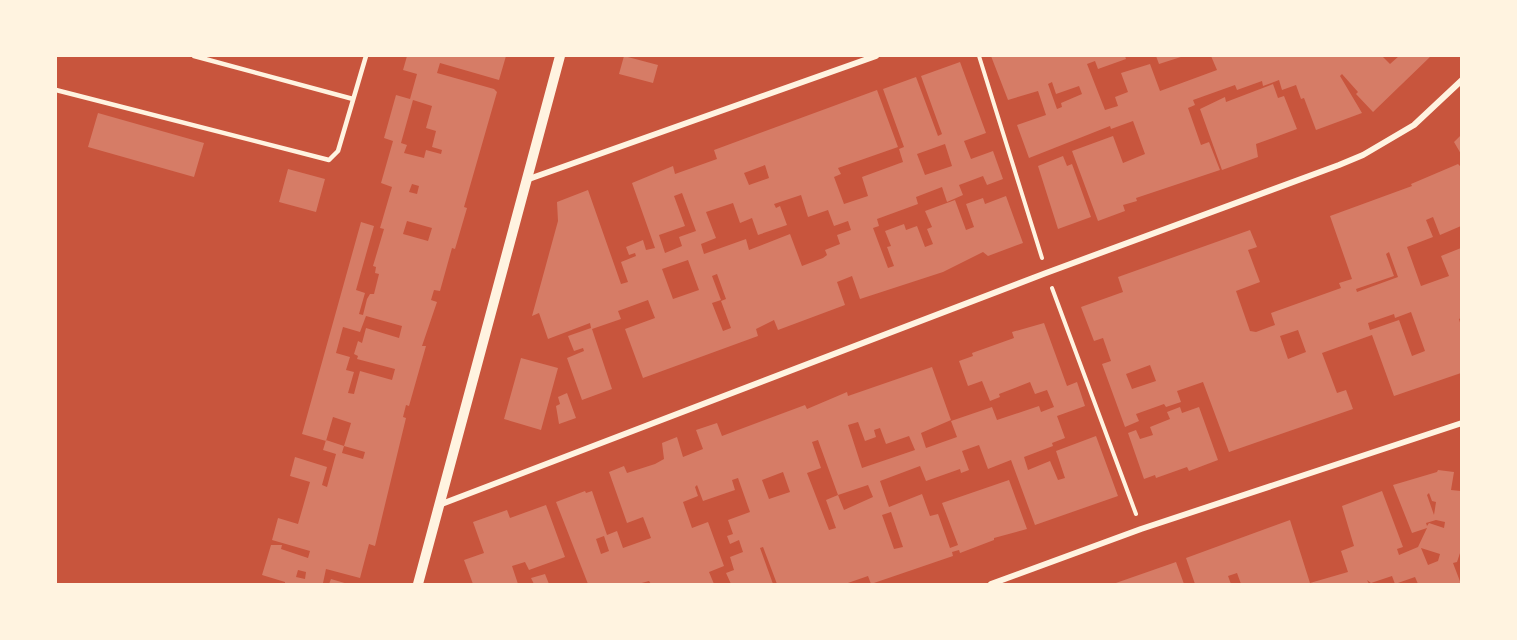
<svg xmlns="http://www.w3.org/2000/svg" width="1517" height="640" viewBox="0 0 1517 640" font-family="'Sofia Sans Condensed',sans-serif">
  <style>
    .building { fill: #d67c66; fill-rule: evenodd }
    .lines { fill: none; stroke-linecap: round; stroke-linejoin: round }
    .path { stroke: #fff3e0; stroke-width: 4 }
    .service { stroke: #fff3e0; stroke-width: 4.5 }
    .minor { stroke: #fff3e0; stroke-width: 6 }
    .tertiary { stroke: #fff3e0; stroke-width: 10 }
  </style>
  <rect width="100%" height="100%" fill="#c8553d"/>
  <path class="building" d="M407,56H506L499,80L440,63L437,73L494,89L497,92L464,207L467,208L455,249L452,248L440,291L434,290L431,300L437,302L422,346H426L409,406L406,405L403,417L406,418L375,546L369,544L360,578L326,569L323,583L327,584H285V582L262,575L271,545H282L281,549L308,558L310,551L272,540L278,518L298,524L310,482L290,476L295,457L327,467L322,485L327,487L336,454L323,450L326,440L344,446L342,453L363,459L365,452L344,446L351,423L333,417L326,441L302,434L361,222L374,226L356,290L365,293L359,314L363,315L367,299L370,294H374L379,274L375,273L376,267L373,266L384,229L380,228L392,187L381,183L393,141L384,138L396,95L410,99L417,74L403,70ZM413,100L432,106L426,128L436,131L432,147L442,150L441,154L426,150L424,158L404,153L407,145L401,143ZM412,184L419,186L417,194L409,192ZM407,221L432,228L428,241L403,234ZM366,316L402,326L399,338L366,328L362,343L358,341L354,354L358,356L357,359L395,369L392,380L360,371L354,394L348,393L354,372L346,370L350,357L336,353L343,327L360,332ZM298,570L306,572L305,579L296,577Z
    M624,56L658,65L653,83L619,74Z
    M991,56H1125L1126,59L1098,69L1095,61L1087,64L1105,110L1118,106L1115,97L1128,92L1121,73L1150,64L1160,91L1217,70L1211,56H1382L1390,64L1399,56H1431L1373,112L1356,94L1358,92L1342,74L1340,76L1362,113L1316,130L1304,98L1301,99L1296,85L1282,90L1279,80L1263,86L1262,81L1237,90L1235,85L1193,100L1195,105L1188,108L1201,145L1209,142L1220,170L1136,198L1137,201L1123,205L1125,211L1098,221L1072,151L1113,136L1123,163L1145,154L1133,121L1111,129L1110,126L1029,158L1017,125L1046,115L1038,91L1008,100ZM1052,82L1056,94L1079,86L1082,94L1061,103L1062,107L1057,109L1048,84Z
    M1156,56H1184L1159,64Z
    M960,62L986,133L964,141L971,159L993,151L1003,179L987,185L983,176L959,185L963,195L947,202L942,187L916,197L918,204L877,219L879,226L873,228L888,268L894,266L887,247L891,246L885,231L904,224L906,230L917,226L925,247L933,244L927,229L932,227L925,211L955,200L966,230L974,227L966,204L983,198L985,204L1006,196L1023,243L988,256L983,252L943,272L860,299L852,276L837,282L845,305L778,330L774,320L756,329L758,336L643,378L625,329L655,318L648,300L618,311L621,319L592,329L612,389L582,400L567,358L584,351L583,348L574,351L568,336L591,328L590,323L548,339L539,313L532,316L558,221L557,202L588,190L621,284L628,282L621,262L636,256L635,253L629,255L626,247L643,240L646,250L655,248L632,183L673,166L675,174L717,159L714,150L877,90L898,147L838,168L841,174L834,177L844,204L868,196L862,177L903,162L899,149L904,147L883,89L916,77L938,136L942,134L921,76ZM945,144L952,166L925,175L917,154ZM765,165L769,178L749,185L744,173ZM682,193L696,231L679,237L682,246L665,253L659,235L685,226L674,196ZM801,195L808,217L828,210L834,226L848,221L851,230L837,235L840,244L825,250L827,255L823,258L802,266L790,234L749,250L746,239L704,254L701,244L716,238L706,212L733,203L740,223L752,218L758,235L787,225L780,206L776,208L774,204ZM688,260L699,290L673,299L662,269ZM717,274L726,299L721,301L731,328L723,331L712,303L721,300L712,276Z
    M1273,84L1278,98L1284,96L1297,129L1256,144L1258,157L1222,170L1200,109L1225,97L1226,102Z
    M98,113L204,143L194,177L88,147Z
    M1461,135V154L1454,142Z
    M1063,156L1067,166L1072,164L1091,217L1058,229L1038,166Z
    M1458,164L1461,167V226L1440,235L1433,217L1426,220L1433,237L1407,247L1421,286L1449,276L1441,256L1461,248V318L1459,319L1461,326V373L1394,396L1372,335L1322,353L1337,393L1346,390L1353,409L1229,452L1203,382L1177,391L1181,402L1166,407L1164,404L1136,414L1139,421L1125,427L1102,364L1111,361L1103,338L1094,341L1081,307L1123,292L1118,277L1250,230L1257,247L1248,250L1260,282L1236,291L1250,331L1256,332L1275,325L1271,313L1341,288L1339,283L1352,279L1330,216L1412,186L1411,184ZM1389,252L1398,277L1357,292L1356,289L1394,276L1386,254ZM1411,312L1425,351L1412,356L1399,320L1370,330L1368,323L1394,314L1395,318ZM1298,330L1306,352L1288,359L1280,336ZM1150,365L1156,381L1132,389L1126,374Z
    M288,169L325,179L316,212L279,202Z
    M1044,323L1067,386L1077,382L1085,406L1057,416L1065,438L1052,443L1053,446L1024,457L1028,470L1050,461L1058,480L1065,478L1056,451L1096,436L1118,496L1035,525L1011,460L988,469L979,445L962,451L969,470L961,473L960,469L926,481L920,466L880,481L889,507L922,494L930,516L938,514L950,548L958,545L942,503L1009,480L1027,529L994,538V540L960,553L959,550L952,552L953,556L871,584L868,576L845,584H777L763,547L760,548L773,584H731L726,573L734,570L730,557L743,552L739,540L730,544L727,536L733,534L728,520L750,512L738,478L732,480L735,490L703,501L697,485L695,487L698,496L683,502L692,528L708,522L724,566L709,572L714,584H651L649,581L638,584H588L556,502L585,491L586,493L592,491L607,535L617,531L623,548L651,538L643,517L627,523L609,472L624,466L627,473L655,464L664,459L662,443L677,437L683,457L703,449L696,430L717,423L722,436L805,405L807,409L847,392L848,396L932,367L951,420L921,433L926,448L957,437L951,421L992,407L997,420L1039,406L1041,412L1054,407L1047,390L1035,394L1030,382L999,394L1000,397L990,401L982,381L968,386L959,361L973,356L972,353L1014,338L1012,332ZM858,422L865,441L876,437L874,430L880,428L886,444L909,436L915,450L862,468L848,425ZM818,440L838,495L826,500L836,528L829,530L807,473L821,468L812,442ZM783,472L790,492L769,499L762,480ZM868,485L873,497L844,510L838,495ZM891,512L903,547L894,549L882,515ZM604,536L609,551L601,554L596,539Z
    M521,358L558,368L541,430L504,419Z
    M567,393L576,418L559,424L556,406L560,404L558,397Z
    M1180,407L1182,413L1199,407L1218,460L1189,471L1187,467L1156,478L1155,475L1144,479L1128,433L1136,430L1140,439L1153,435L1150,427L1170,419L1167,412Z
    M1438,470L1454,472L1451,490L1461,491V550L1457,562L1453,563L1461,584H1418L1415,577L1395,584L1392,576L1371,583L1367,580L1369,584H1241L1237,573L1228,576L1231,584H1195L1186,558L1290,520L1310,583L1348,572L1341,551L1354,546L1342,506L1382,491L1403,547L1397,549L1399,555L1418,547L1427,528L1412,533L1393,485L1437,472ZM1429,493L1432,501L1436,502L1434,515L1427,495ZM1436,520L1445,522L1444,528L1429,523L1427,526L1426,523ZM1421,548L1440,554L1438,561L1428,565Z
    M546,505L565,557L529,570L525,562L512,566L518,584H473L464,560L484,553L473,522L507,510L510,518Z
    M1176,562L1184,584H1113Z
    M545,574L549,584H534L531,578Z
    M331,579L348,584H329Z"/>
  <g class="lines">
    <path class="path" d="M979,56L1042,258
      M1052,288L1136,514"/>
    <path class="service" d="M194,56L353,99
      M56,90L329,160L338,151L366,56"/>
    <path class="minor" d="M526,180L876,56
      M439,505L1046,273L1339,165L1363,155L1414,125L1462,80
      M991,584L1141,529L1462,423"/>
    <path class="tertiary" d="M418,584L560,56"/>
  </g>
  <rect width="1517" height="640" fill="none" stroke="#fff3e0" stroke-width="114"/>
</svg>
